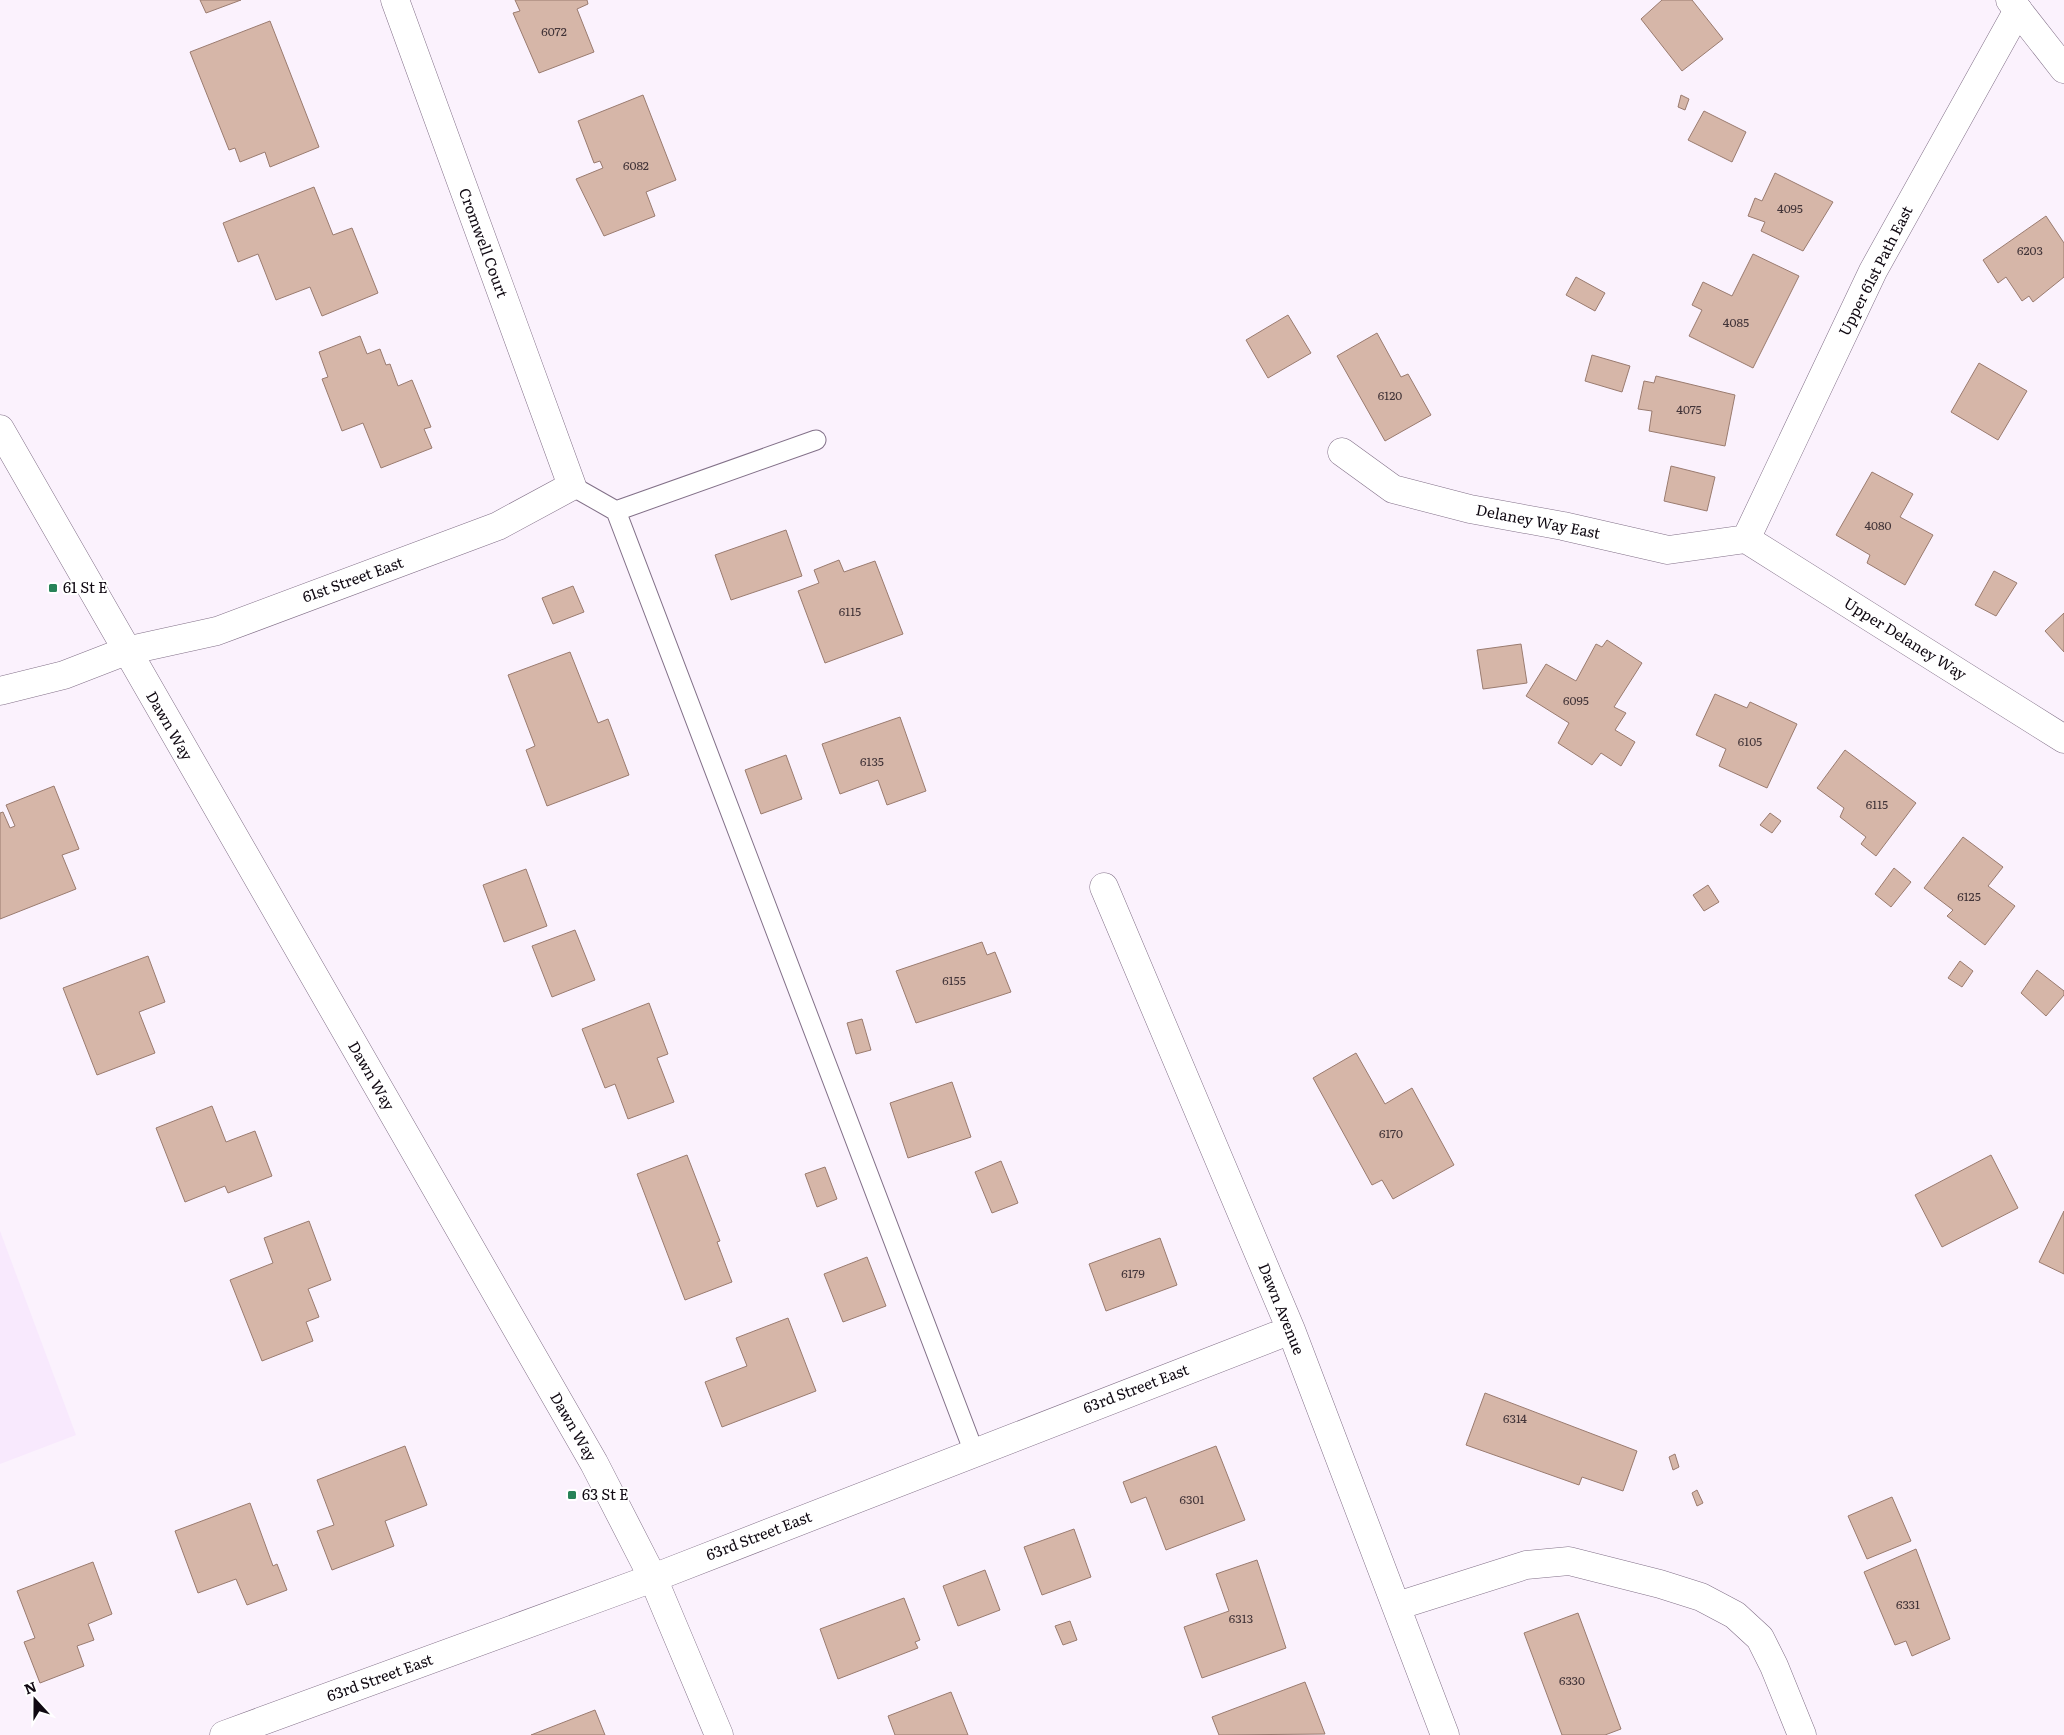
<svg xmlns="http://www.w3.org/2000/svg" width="2064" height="1735" viewBox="0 0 2064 1735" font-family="Literata,serif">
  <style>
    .built { fill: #f8e9fd }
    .building { fill: #d6b6a8; stroke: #9a7b6f }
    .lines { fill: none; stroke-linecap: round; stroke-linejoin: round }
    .lane-casing { stroke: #827088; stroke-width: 21 }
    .street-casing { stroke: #827088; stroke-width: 29 }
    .secondary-casing { stroke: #827088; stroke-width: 29 }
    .primary-casing { stroke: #827088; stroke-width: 29 }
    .lane { stroke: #fff; stroke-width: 19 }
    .street { stroke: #fff; stroke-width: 28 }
    .secondary { stroke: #fff; stroke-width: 28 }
    .primary { stroke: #fff; stroke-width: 28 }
    .poi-dot { fill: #278258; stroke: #fff; stroke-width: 2 }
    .labels { text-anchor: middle; stroke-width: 4; stroke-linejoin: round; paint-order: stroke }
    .number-label { font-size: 12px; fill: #423438 }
    .street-label { font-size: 15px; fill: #100912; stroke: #fff }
    .poi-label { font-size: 15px; fill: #100912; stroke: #fff; text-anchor: start }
  </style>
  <rect width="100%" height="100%" fill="#fbf2fd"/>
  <path class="built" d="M0,1231L76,1435L0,1464Z"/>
  <path class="building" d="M200,0H241L206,13Z
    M515,0H587L588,4L577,9L594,52L539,73L513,13L520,11Z
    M1662,0H1692L1723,39L1682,71L1641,19Z
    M270,21L319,147L270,167L265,152L240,162L235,148L229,150L190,52Z
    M643,95L676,180L646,192L655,216L604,236L576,179L603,168L600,161L594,163L578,121Z
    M1681,95L1689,99L1685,110L1678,107Z
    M1704,111L1746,132L1732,162L1688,140Z
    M1775,173L1833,202L1803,251L1761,231L1765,222L1748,216L1755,198L1762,201Z
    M314,187L333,235L352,228L378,293L322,316L310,287L276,300L258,254L238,262L223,223Z
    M2046,216L2064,243V277L2033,302L2029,296L2022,301L2006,277L1998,283L1983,260Z
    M1753,254L1799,276L1753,368L1689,336L1702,310L1692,305L1703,282L1732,296Z
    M1576,277L1605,293L1595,311L1566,295Z
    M1288,315L1311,353L1268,378L1246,340Z
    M1377,333L1401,377L1408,374L1431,415L1385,441L1337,356Z
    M360,336L367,354L380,349L386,365L390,364L398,386L412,380L431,427L424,429L432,448L381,468L363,423L342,431L322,379L328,377L319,352Z
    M1592,355L1630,366L1622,392L1585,381Z
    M1979,363L2027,391L1998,440L1951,412Z
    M1656,376L1735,395L1725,446L1649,431L1652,411L1638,409L1644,381L1654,383Z
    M1671,466L1715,477L1707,511L1664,501Z
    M1872,472L1913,494L1900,517L1933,535L1905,585L1867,563L1870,555L1836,535Z
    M786,530L802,576L731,600L715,555Z
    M839,560L844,572L875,561L903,634L825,663L798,591L819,583L814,570Z
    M1994,571L2017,583L1996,616L1975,605Z
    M573,586L584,612L553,624L542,598Z
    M2064,613V652L2045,631Z
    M1607,640L1642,663L1614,707L1626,713L1615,730L1635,742L1621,766L1601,753L1592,765L1558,743L1569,723L1526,696L1546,664L1576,681L1596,644L1602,647Z
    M1521,644L1527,683L1483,689L1477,650Z
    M570,652L598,723L608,719L629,775L547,806L526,750L535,746L508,675Z
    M1715,694L1747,708L1750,702L1797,724L1767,788L1719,766L1726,749L1696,735Z
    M900,717L926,791L887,805L878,780L840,794L822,744Z
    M1845,750L1916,803L1876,856L1861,844L1866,837L1840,817L1844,808L1817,788Z
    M786,755L802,799L761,814L745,770Z
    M54,786L79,849L62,855L76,889L0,919V813L3,812L10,828L15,826L6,805Z
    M1770,813L1781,821L1772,833L1760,825Z
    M1963,837L2003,867L1988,886L2015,906L1985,945L1947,916L1953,910L1924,888Z
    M1894,868L1911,882L1891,907L1875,894Z
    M526,869L547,926L504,942L483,885Z
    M1708,885L1719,902L1704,911L1693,895Z
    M575,930L595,980L552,997L532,946Z
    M982,942L987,955L995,952L1011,992L916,1023L896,971Z
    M148,956L165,1002L139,1012L155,1053L97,1075L63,988Z
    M1960,961L1973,971L1962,987L1948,978Z
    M2037,970L2064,991V995L2046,1016L2021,993Z
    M649,1003L668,1054L657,1058L674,1102L628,1119L615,1084L605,1088L582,1029Z
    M862,1019L871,1050L856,1054L847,1023Z
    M1356,1053L1385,1104L1412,1088L1454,1165L1393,1199L1382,1180L1372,1185L1313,1078Z
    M952,1082L971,1137L908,1158L890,1103Z
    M212,1106L226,1142L255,1131L272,1176L228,1193L225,1186L185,1202L156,1128Z
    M687,1155L720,1241L717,1242L732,1282L685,1300L637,1174Z
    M1991,1155L2018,1208L1942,1247L1915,1195Z
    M1001,1161L1018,1203L992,1213L975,1172Z
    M825,1167L837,1199L817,1207L805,1174Z
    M2064,1211V1274L2039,1262Z
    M309,1221L331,1280L308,1289L319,1317L306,1322L313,1341L262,1361L230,1280L273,1263L264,1238Z
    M1160,1238L1177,1285L1106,1311L1089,1264Z
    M867,1257L886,1306L843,1322L824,1274Z
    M788,1318L816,1391L722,1427L705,1382L747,1366L736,1338Z
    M1485,1393L1637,1451L1623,1491L1582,1477L1579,1485L1466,1445Z
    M405,1446L427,1505L385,1521L394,1546L332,1570L317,1531L334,1525L317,1480Z
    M1216,1446L1245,1520L1166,1550L1146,1497L1131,1503L1123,1482Z
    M1675,1454L1679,1467L1673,1470L1669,1457Z
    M1697,1490L1703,1503L1697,1506L1692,1493Z
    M1892,1497L1911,1541L1867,1559L1848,1516Z
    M250,1503L273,1566L277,1564L287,1590L247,1605L236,1579L198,1593L175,1531Z
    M1074,1529L1091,1577L1042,1595L1024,1547Z
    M1916,1549L1950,1639L1912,1656L1906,1641L1895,1645L1864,1572Z
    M1257,1560L1286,1648L1202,1678L1184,1627L1229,1611L1216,1574Z
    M93,1562L112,1614L88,1624L94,1640L77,1646L84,1666L40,1683L24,1642L35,1638L17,1591Z
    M985,1570L1000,1610L958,1626L943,1586Z
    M904,1598L920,1640L915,1642L918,1648L838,1679L820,1629Z
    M1578,1613L1621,1729L1605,1735H1562L1524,1633Z
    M1070,1621L1077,1640L1063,1645L1055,1626Z
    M1305,1682L1325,1734L1219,1735L1212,1717Z
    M951,1692L968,1735H895L888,1716Z
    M595,1710L605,1735H531Z"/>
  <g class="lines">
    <defs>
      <path id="lane" d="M572,486L616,511L974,1452
        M616,511L816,440"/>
      <path id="street" d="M1342,452L1393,489L1470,509L1563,526L1668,550L1746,539
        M1746,539L1873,271L2018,10
        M1746,539L2064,739
        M0,691L64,675L126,651L217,631L498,526L572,486L395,0
        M1104,887L1291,1330L1445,1735
        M1397,1606L1526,1565L1569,1561L1660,1584L1701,1597L1735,1615L1760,1638L1774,1666L1802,1735
        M224,1735L653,1578L1291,1330"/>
      <path id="secondary" d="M0,429L594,1463L653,1578L719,1735"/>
      <path id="primary" d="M2010,0L2064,69"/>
    </defs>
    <use href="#lane" class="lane-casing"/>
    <use href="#street" class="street-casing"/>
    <use href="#secondary" class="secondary-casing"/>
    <use href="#primary" class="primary-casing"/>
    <use href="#lane" class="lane"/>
    <use href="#street" class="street"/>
    <use href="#secondary" class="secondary"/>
    <use href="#primary" class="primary"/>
  </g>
  <g class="poi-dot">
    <rect x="48" y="583" width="10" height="10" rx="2.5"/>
    <rect x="567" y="1490" width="10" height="10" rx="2.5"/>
  </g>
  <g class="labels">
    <g class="number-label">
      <text x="554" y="36">6072</text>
      <text x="636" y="170">6082</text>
      <text x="1790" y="213">4095</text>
      <text x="2030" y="255">6203</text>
      <text x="1736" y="327">4085</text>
      <text x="1390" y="400">6120</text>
      <text x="1689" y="414">4075</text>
      <text x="1878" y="530">4080</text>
      <text x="850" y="616">6115</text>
      <text x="1576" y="705">6095</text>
      <text x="1750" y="746">6105</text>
      <text x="872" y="766">6135</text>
      <text x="1877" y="809">6115</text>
      <text x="1969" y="901">6125</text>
      <text x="954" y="985">6155</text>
      <text x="1391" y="1138">6170</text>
      <text x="1133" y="1278">6179</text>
      <text x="1515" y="1423">6314</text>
      <text x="1192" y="1504">6301</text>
      <text x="1908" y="1609">6331</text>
      <text x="1241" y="1623">6313</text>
      <text x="1572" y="1685">6330</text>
    </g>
    <g class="street-label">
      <text transform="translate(483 243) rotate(70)" y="5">Cromwell Court</text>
      <text transform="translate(1876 271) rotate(-63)" y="5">Upper 61st Path East</text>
      <text transform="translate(1538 522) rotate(11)" y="5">Delaney Way East</text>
      <text transform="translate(353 580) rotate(-20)" y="5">61st Street East</text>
      <text transform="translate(1905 639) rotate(32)" y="5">Upper Delaney Way</text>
      <text transform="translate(169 726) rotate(60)" y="5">Dawn Way</text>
      <text transform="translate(371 1076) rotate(60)" y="5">Dawn Way</text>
      <text transform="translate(1281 1309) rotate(68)" y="5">Dawn Avenue</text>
      <text transform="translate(1136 1389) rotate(-21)" y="5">63rd Street East</text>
      <text transform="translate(573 1427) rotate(60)" y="5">Dawn Way</text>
      <text transform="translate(759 1536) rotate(-21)" y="5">63rd Street East</text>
      <text transform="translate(380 1678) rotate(-20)" y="5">63rd Street East</text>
    </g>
    <g class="poi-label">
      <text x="63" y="593">61 St E</text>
      <text x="582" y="1500">63 St E</text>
    </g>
  </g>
  <g transform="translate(35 1700) rotate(339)" stroke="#ffffff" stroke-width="4" paint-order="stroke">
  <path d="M0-4L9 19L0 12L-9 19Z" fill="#100912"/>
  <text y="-8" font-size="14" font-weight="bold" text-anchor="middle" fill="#100912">N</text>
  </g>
</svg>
